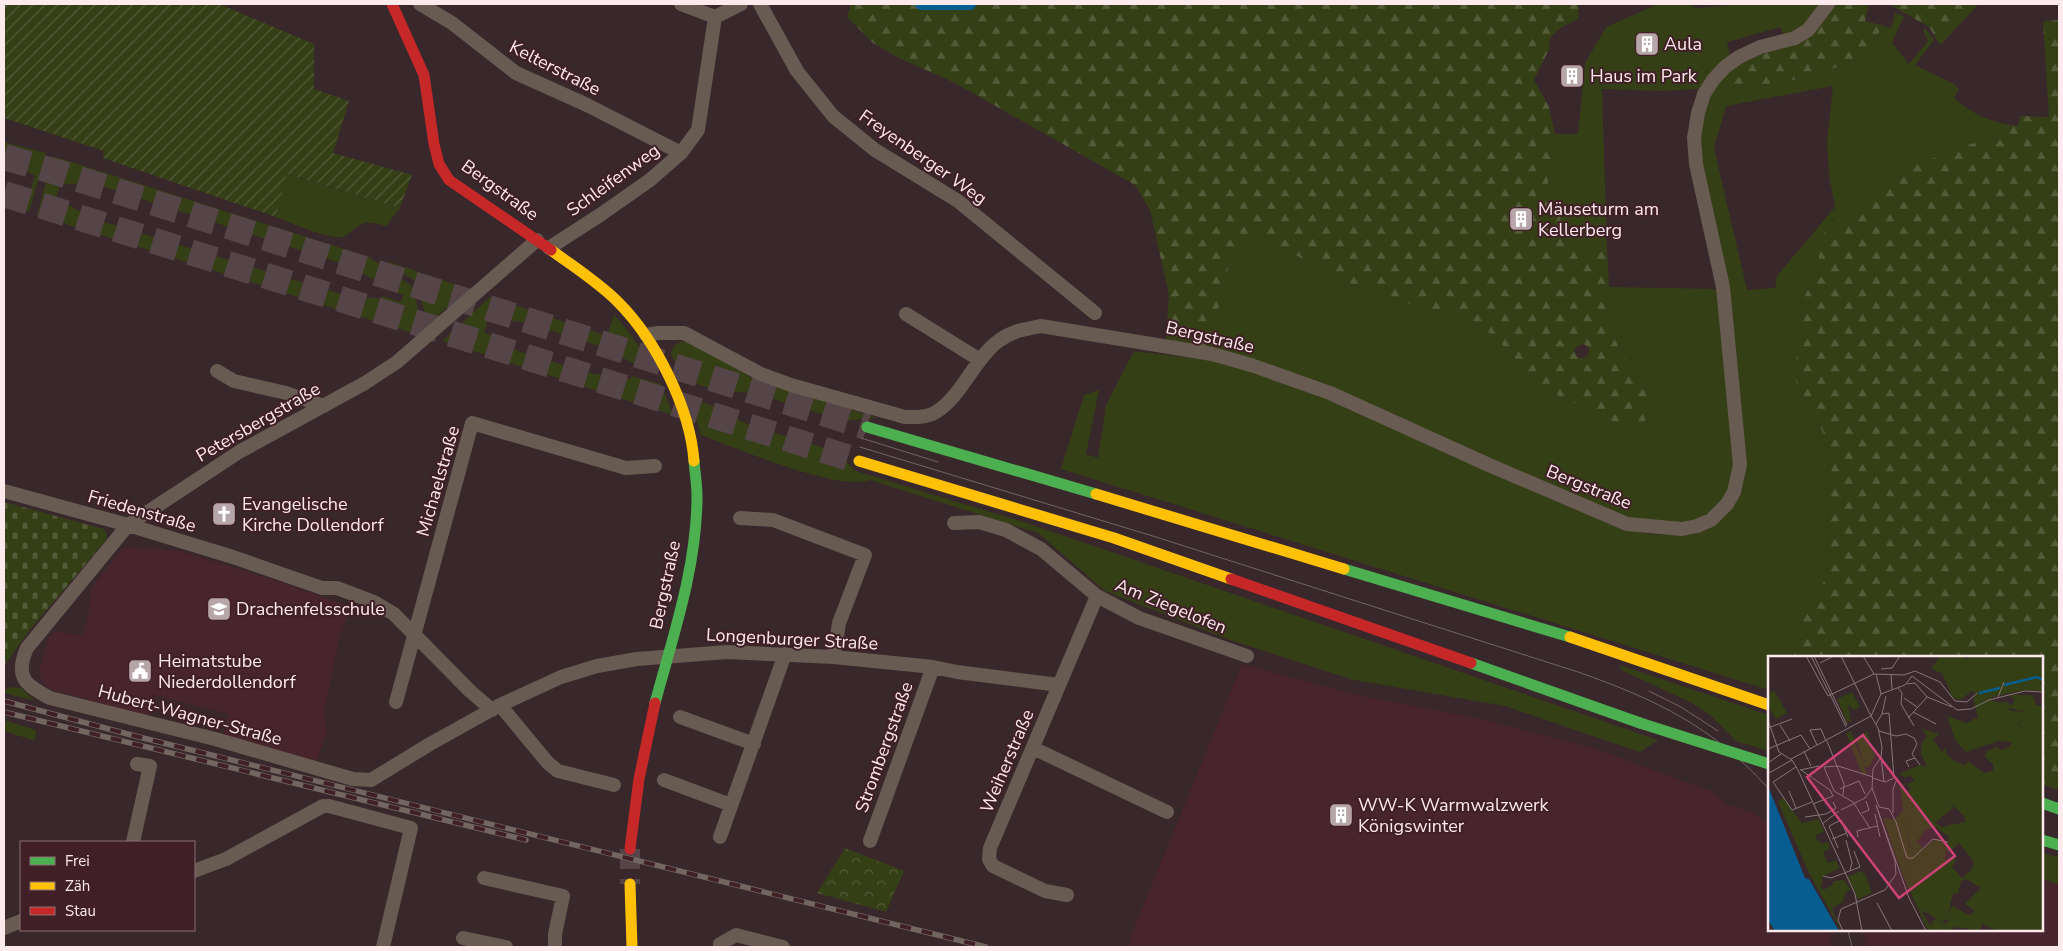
<svg xmlns="http://www.w3.org/2000/svg" width="2063" height="951" viewBox="0 0 2063 951" font-family="'Nunito Sans',sans-serif">
  <style>
    .built { fill: #48242d }
    .grass { fill: #353f16; fill-rule: evenodd }
    .forest { fill: url(#forest-firs); fill-rule: evenodd }
    .cemetery { fill: url(#cemetery-stones) }
    .park { fill: url(#park-crowns) }
    .garden { fill: url(#garden-furrows) }
    .lines { fill: none; stroke-linecap: round; stroke-linejoin: round }
    .canal { stroke: #055d92; stroke-width: 12 }
    .secondary-tunnel { stroke: #554448; stroke-width: 20; stroke-dasharray: 20 10; stroke-linecap: butt }
    .highway-tunnel { stroke: #554448; stroke-width: 26; stroke-dasharray: 26 13; stroke-linecap: butt }
    .street { stroke: #685b52; stroke-width: 14 }
    .fast { stroke: #4caf50; stroke-width: 11 }
    .slow { stroke: #ffc107; stroke-width: 11 }
    .jam { stroke: #c62828; stroke-width: 11 }
    .tram { stroke: #726661; stroke-width: 1 }
    .rail-casing { stroke: #726661; stroke-width: 5.5 }
    .rail { stroke: #401f27; stroke-width: 4; stroke-dasharray: 11; stroke-linecap: butt }
    .fast-bridge { stroke: #4caf50; stroke-width: 11 }
    .labels { text-anchor: middle; stroke-width: 4; stroke-linejoin: round; paint-order: stroke }
    .poi-label { font-size: 18px; fill: #fceaed; stroke: #401f27; text-anchor: start }
    .street-label { font-size: 18px; fill: #fceaed; stroke: #401f27 }
    .inset-river { fill: none; stroke: #055d92; stroke-width: 2.5 }
    .inset-road { fill: none; stroke: #867579; stroke-width: 1 }
    .view { fill: #ce4278; fill-opacity: 0.15; stroke: #ce4278; stroke-width: 2.5 }
    .inset-edge { fill: none; stroke: #fceaed; stroke-width: 2.5 }
  </style>
  <defs>
    <pattern id="forest-firs" width="22" height="20" patternUnits="userSpaceOnUse" patternTransform="scale(1.25)"><rect width="22" height="20" fill="#353f16"/><path d="M5 1l3.5 6h-7zM16 11l3.5 6h-7z" fill="#535b38"/></pattern>
    <pattern id="cemetery-stones" width="16" height="16" patternUnits="userSpaceOnUse" patternTransform="scale(1.25)"><rect width="16" height="16" fill="#353f16"/><path d="M2 7V4a2 2 0 0 1 4 0v3zM10 15v-3a2 2 0 0 1 4 0v3z" fill="#535b38"/></pattern>
    <pattern id="park-crowns" width="20" height="18" patternUnits="userSpaceOnUse" patternTransform="scale(1.25)"><rect width="20" height="18" fill="#353f16"/><path d="M2 6a3 3 0 1 1 6 0M12 15a3 3 0 1 1 6 0" fill="none" stroke="#535b38"/></pattern>
    <pattern id="garden-furrows" width="10" height="10" patternUnits="userSpaceOnUse" patternTransform="scale(1.25)"><rect width="10" height="10" fill="#353f16"/><path d="M-1 1l2-2M0 10L10 0M9 11l2-2" fill="none" stroke="#535b38"/></pattern>
  </defs>
  <rect width="100%" height="100%" fill="#38272b"/>
  <path class="built" d="M124,547L177,550L283,583L351,607L340,637L324,711L327,731L316,763L223,738L229,714L154,695L149,717L57,691L43,685L39,670L49,637L54,631L83,635L89,611L91,588Z
    M1242,664L1362,696L1481,719L1593,748L1711,791L1726,804L1754,813L1769,823V930H1830L1832,947H1129L1132,933Z
    M2042,879L2059,885V947H1867L1862,930H2042Z"/>
  <path class="grass" d="M1658,4H1687L1698,8L1744,4H1819C1815,25 1802,28 1783,35L1781,27L1727,42L1730,55L1716,67L1700,89L1660,91L1602,89L1607,249L1591,250L1577,247L1566,238L1561,226L1559,206L1547,189L1555,134H1578L1585,63L1606,27Z
    M1895,13L1904,16L1892,43L1909,64L1928,41L1923,31L1925,28L1934,40L1915,65L1954,84L1959,89L1954,98C1970,113 1990,122 2012,125L1991,141L1969,144L1819,237V268L1799,307L1795,380L1828,442L1832,477L1828,523L1826,578L1801,620L1795,642L1794,657H1769V690L1061,469L1084,395L1099,390L1086,454L1098,458L1106,405L1134,351L1218,361L1301,387L1628,530C1645,533 1666,538 1682,533C1691,531 1699,526 1707,522C1736,509 1743,499 1745,467L1696,137L1711,90L1751,87L1810,77L1874,53L1881,25L1891,28ZM1833,86L1827,142L1829,176L1835,207L1777,276L1775,288L1747,290L1714,148L1726,106Z
    M4,142L46,153L29,212L4,206V191H30L35,176L4,158Z
    M53,156L369,257L412,286L423,328L421,329L419,335L37,215ZM60,184L99,185L349,266L385,286L384,288L403,295L401,302L382,296L381,299L341,294L91,218L56,198Z
    M286,174L400,208L386,226C373,222 363,220 353,230C348,234 346,237 340,237C329,239 288,222 276,217Z
    M1258,235L1346,282L1413,305L1472,321L1495,337L1542,388L1620,425L1650,410L1648,392L1623,354L1610,331L1606,308L1609,287L1718,289L1735,464L1731,490L1711,513L1696,521L1674,524L1630,519L1451,442L1209,347L1229,265Z
    M390,262L468,289L427,325L419,289L414,280L388,267Z
    M490,297L607,336L614,314L632,336L655,374L599,346L527,323L489,317L484,332L518,351L590,373L630,379L632,376L661,384L673,415L442,341Z
    M681,342H687L710,353L750,377L877,418L844,421L758,394L717,390L684,380L672,357L671,352L676,344Z
    M690,398L713,406L749,425L835,451L856,471L1030,524L1658,740L1640,752L1505,706L1354,680L1230,640L1105,591L1038,533L870,480C839,492 736,448 701,435Z
    M1619,665L1769,715V751L1736,741L1711,716L1692,703L1621,670Z
    M11,687L21,688L35,701L4,693V690Z
    M4,720L36,730L35,741L4,731Z
    M2042,853L2059,857V885L2042,879Z"/>
  <path class="forest" d="M851,4H1578L1579,18L1559,29L1550,38L1549,49L1534,80L1549,107L1555,134L1547,189C1550,194 1555,199 1558,205C1561,211 1560,218 1561,224C1566,248 1587,251 1607,249L1609,287L1606,308L1610,331L1623,354L1648,392L1650,410L1644,422L1630,426L1620,425L1542,388L1495,337L1472,321L1413,305L1346,282L1258,235L1229,265L1209,347L1166,339L1169,295L1150,210L1135,185L955,83L899,58L873,43L847,17ZM1584,344L1589,348L1588,355L1584,358H1578L1574,352L1576,347Z
    M1834,4H1869L1865,21L1881,25L1874,53L1810,77L1751,87L1711,90L1720,77L1740,63L1763,53L1795,44Z
    M1889,4H1977V6L1940,45L1929,27Z
    M2059,20V790L2042,784V657H1794L1795,642L1801,620L1826,578L1828,523L1832,477L1828,442L1795,380L1799,307L1819,268V237L1893,174L1969,144L1991,141L2012,125L2018,126L2020,116L2049,117L2043,21Z"/>
  <path class="cemetery" d="M4,502L104,529C107,533 107,535 106,540L28,632L4,666Z"/>
  <path class="park" d="M845,848L904,871L886,912L817,893Z"/>
  <path class="garden" d="M4,4H219L314,44V89L349,101L333,153L412,175L400,208L287,174L276,217L103,158L104,151L4,118Z"/>
  <g class="lines">
    <path class="canal" d="M921,4H970"/>
    <path class="secondary-tunnel" d="M630,849V884"/>
    <path class="highway-tunnel" d="M4,157L56,172L867,427
      M4,194L859,461"/>
    <path class="street" d="M420,4L452,23L516,73L587,105L681,153
      M681,4L715,17
      M760,4L797,71L833,116L875,150L958,201L1095,313
      M715,17L741,4
      M537,240L397,362L365,383L239,452L128,525L27,648C14,678 26,685 50,698L215,739L353,779L371,780L430,744L500,705L561,677L597,666L637,659L727,652L834,657L933,667L957,672L1059,685
      M549,248L600,215L650,180L681,153L698,130L715,17
      M906,314L980,360
      M646,335L658,333H684L761,374L791,385L905,417C915,417 927,418 936,412C961,397 974,360 997,342C1011,331 1025,329 1041,326L1212,354L1251,365L1330,393L1489,465L1627,524L1682,529L1697,526L1711,520L1727,504L1734,492L1740,465L1723,287L1696,164L1694,138L1698,113L1704,94L1713,80L1725,67L1739,57L1760,47L1795,38L1808,30L1828,4
      M217,371L234,381L286,393L324,406
      M4,491L128,525L233,557L322,588H337L374,602L394,614L470,691L492,710
      M740,518L773,520L865,555L839,623L834,657
      M954,523L979,522L1006,530L1041,549L1097,596L1139,618L1247,656
      M396,702L472,423L626,468L655,466
      M500,705L548,763L558,771L614,785
      M680,717L754,744
      M1033,748L1167,812
      M664,780L731,805
      M720,837L785,654
      M870,841L933,667
      M133,842L150,766L137,764
      M194,871L226,859L323,806H329L411,828L383,947
      M484,878L563,896L555,934V947
      M1067,895L1045,891L993,866L989,859L990,848L1097,596
      M4,928L21,921
      M463,938L506,947
      M720,947V944L736,935L783,947"/>
    <path class="fast" d="M867,427L1096,494
      M1344,569L1570,637
      M1471,663L1640,723
      M655,703C673,636 697,567 697,496C697,485 695,473 694,461
      M2042,803L2059,809
      M2042,840L2059,845"/>
    <path class="slow" d="M551,250C574,267 598,282 618,302C656,340 690,408 694,461
      M859,461L1114,538L1231,579
      M1096,494L1344,569
      M1570,637L1769,705
      M630,884L632,947"/>
    <path class="jam" d="M392,4L424,75L434,144L439,164L449,180L551,250
      M1231,579L1471,663
      M630,849L639,779L655,703"/>
    <path class="tram" d="M861,438L938,462
      M860,447L1156,537L1578,672C1657,700 1712,726 1769,789
      M1649,691L1681,707L1718,731
      M1848,930L1852,947"/>
    <defs>
      <path id="rail" d="M4,701L135,736L986,947
        M4,712L526,840"/>
    </defs>
    <use href="#rail" class="rail-casing"/>
    <use href="#rail" class="rail"/>
    <path class="fast-bridge" d="M1640,723L1769,764"/>
  </g>
  <defs>
    <symbol id="building-square" viewBox="-11 -11 22 22"><rect x="-9" y="-9" width="18" height="18" rx="4" fill="#b7a6a9" stroke="#401f27"/><path d="M-4-6H4V6H1V3H-1V6H-4ZM-2.5-4.3h1.7v1.8h-1.7ZM.8-4.3h1.7v1.8H.8ZM-2.5-1h1.7V.8h-1.7ZM.8-1h1.7V.8H.8Z" fill="#fff"/></symbol>
    <symbol id="church-square" viewBox="-11 -11 22 22"><rect x="-9" y="-9" width="18" height="18" rx="4" fill="#b7a6a9" stroke="#401f27"/><path d="M-1.2-6h2.4v3.5h3.3v2.4h-3.3V6h-2.4V-.1h-3.3v-2.4h3.3Z" fill="#fff"/></symbol>
    <symbol id="school-square" viewBox="-11 -11 22 22"><rect x="-9" y="-9" width="18" height="18" rx="4" fill="#b7a6a9" stroke="#401f27"/><path d="M0-5L7-2L0 1L-7-2ZM-4 1L0 2.5L4 1V4Q0 6-4 4Z" fill="#fff"/></symbol>
    <symbol id="civic-square" viewBox="-11 -11 22 22"><rect x="-9" y="-9" width="18" height="18" rx="4" fill="#b7a6a9" stroke="#401f27"/><path d="M-.6-6.5H3V-4.5H.6V-3L4-1V1h2V6H-6V1h2V-1L-.6-3ZM-1.2 2.5V6h2.4V2.5Z" fill="#fff"/></symbol>
  </defs>
  <g fill-rule="evenodd">
    <use href="#building-square" x="1633" y="30" width="28" height="28"/>
    <use href="#building-square" x="1558" y="62" width="28" height="28"/>
    <use href="#building-square" x="1507" y="205" width="28" height="28"/>
    <use href="#church-square" x="210" y="500" width="28" height="28"/>
    <use href="#school-square" x="205" y="595" width="28" height="28"/>
    <use href="#civic-square" x="126" y="657" width="28" height="28"/>
    <use href="#building-square" x="1327" y="801" width="28" height="28"/>
  </g>
  <g class="labels">
    <g class="poi-label">
      <text x="1664" y="50">Aula</text>
      <text x="1590" y="82">Haus im Park</text>
      <text x="1538" y="215">Mäuseturm am<tspan x="1538" dy="21">Kellerberg</tspan></text>
      <text x="242" y="510">Evangelische<tspan x="242" dy="21">Kirche Dollendorf</tspan></text>
      <text x="236" y="615">Drachenfelsschule</text>
      <text x="158" y="667">Heimatstube<tspan x="158" dy="21">Niederdollendorf</tspan></text>
      <text x="1358" y="811">WW-K Warmwalzwerk<tspan x="1358" dy="21">Königswinter</tspan></text>
    </g>
    <g class="street-label">
      <text transform="translate(555 68) rotate(27)" y="6">Kelterstraße</text>
      <text transform="translate(923 157) rotate(35)" y="6">Freyenberger Weg</text>
      <text transform="translate(613 180) rotate(-36)" y="6">Schleifenweg</text>
      <text transform="translate(500 190) rotate(36)" y="6">Bergstraße</text>
      <text transform="translate(1210 337) rotate(13)" y="6">Bergstraße</text>
      <text transform="translate(258 422) rotate(-30)" y="6">Petersbergstraße</text>
      <text transform="translate(438 481) rotate(-74)" y="6">Michaelstraße</text>
      <text transform="translate(1589 487) rotate(22)" y="6">Bergstraße</text>
      <text transform="translate(142 511) rotate(16)" y="6">Friedenstraße</text>
      <text transform="translate(665 585) rotate(-78)" y="6">Bergstraße</text>
      <text transform="translate(1171 606) rotate(22)" y="6">Am Ziegelofen</text>
      <text transform="translate(792 639) rotate(3)" y="6">Longenburger Straße</text>
      <text transform="translate(190 715) rotate(15)" y="6">Hubert-Wagner-Straße</text>
      <text transform="translate(884 747) rotate(-70)" y="6">Strombergstraße</text>
      <text transform="translate(1007 761) rotate(-67)" y="6">Weiherstraße</text>
    </g>
  </g>
  <g transform="translate(1768 656)">
    <rect width="275" height="275" fill="#38272b"/>
    <path d="M272,22L275,24L270,30L275,31V35L257,34V29L263,23ZM6,34L19,57L8,63L0,50V38ZM242,39H265L268,49L275,50V61L265,79L256,75L251,68L259,56L236,51L234,47L237,45L243,49L247,45ZM83,75L94,105L98,104L101,112L96,110L99,119L94,118L78,77ZM15,142L34,167L51,163L56,176L48,179L49,184L54,188L60,186L62,193L55,196L60,207L68,204L72,212L55,220L53,231L55,234L65,229V225L75,224L83,233L77,238L75,246L64,252L73,275L41,217L10,146ZM178,142L186,151L168,166L165,165L164,161H168L162,158ZM121,161L117,163H137L142,193L150,186L155,193L166,184L178,191L177,203L160,198L133,215L115,162ZM93,215L97,218L104,237L90,243L79,221Z" fill="#353f16"/>
    <path d="M172,0H195L199,4L200,0H275V31H270L275,24L263,23L257,29V34L224,41L216,56L226,65L235,61L242,70L251,68L256,75L265,79L275,61V275H230L214,268L212,275L190,271L182,275L188,270L183,265L178,263L175,266L153,254L165,275H160L133,215L162,196L179,204L184,200L188,204L184,211L194,222L204,213L205,205L191,187L182,195H178V188L175,191L166,184L181,186L180,180L168,171L158,173L143,194L137,163L128,165L127,163L135,154L132,130L135,128L138,135L143,134L139,128L147,125L141,119L138,122L131,118L152,109L159,111L153,98L154,87L159,80L154,73L172,78L165,83L174,96L178,92V98L188,106L197,109L200,105L216,117L225,115V108L217,101L218,96L227,91L234,94L243,90V86L231,85L198,96L187,84L179,60L198,67L210,61L205,42L209,38L204,35L192,44L181,40L183,37L174,17L163,13ZM178,142L197,161V166L174,171L165,165L172,160L164,158ZM198,223L213,232L197,248L207,255L197,262L180,259L185,237L190,238L193,225Z" fill="#353f16" fill-rule="evenodd"/>
    <path d="M221,44L234,47L243,55L260,56L251,67L242,71L235,61L226,65L212,53V48Z" fill="#353f16"/>
    <path d="M84,36L92,51L86,54L80,49L83,65L79,66L69,43ZM99,75L107,99L101,112L98,104L95,105L88,83ZM184,250L201,259L200,261L193,266L180,259ZM168,262L177,268L181,264L191,267L181,275H165L162,269Z" fill="#353f16"/>
    <path d="M0,130L37,222L41,223L71,275H7L0,264Z" fill="#055d92"/>
    <path class="inset-river" d="M236,29L269,21L275,24M211,37L232,32"/>
    <path class="inset-road" d="M38,0L60,40L106,18L136,19L147,15L172,26L187,45L199,46L209,37M43,0L78,71M46,0L79,69M73,0L103,60M95,0L106,18M52,7L66,0M113,13L124,12L132,0M108,18L113,38M123,18L124,33M139,28L147,27L159,41L184,51M130,32L134,37L133,48L146,70M230,41L236,26M136,42L149,51M145,56L168,68M114,58L121,57L126,122M103,60L113,38L137,29L144,20L189,54L203,53L221,44L257,35L275,36M140,62L159,41M0,64L11,96L24,104L30,114L87,238L94,275M108,68L114,58L118,40M12,69L22,85M0,72L24,63M111,75L128,80L138,78L146,82L149,88L144,98L152,109M59,85L76,128L75,139M49,89L42,74L53,73L58,85M0,93L33,79L42,93M36,95L43,110M113,101L116,126M23,103L103,60L110,72L114,91L113,101L105,113L104,132L97,142L73,154M0,107L13,98M28,111L5,126L24,154L44,146M141,111L138,105L147,102M32,114L51,110M33,114L62,134L65,140L45,148M1,117L24,104M105,122L117,126L126,122M104,132L111,151L121,153L128,166L139,202H145L165,183L180,186M72,133L91,125L97,138M21,135L28,152M108,149L141,242L158,275M94,157L101,154L98,145M125,157V133L129,123M107,158L112,181M37,161L58,158L68,152L65,146M54,168L71,155M102,172L85,146L66,135L56,111L70,110L105,121M90,181L89,175L109,170M64,183L79,177M78,184L84,207L82,214M70,192L61,170L73,164L80,181M55,220L63,222L92,211L86,195M109,247L124,275M75,275L70,264L73,253L117,234L128,218L127,205L108,149"/>
    <path class="view" d="M95,79L187,200L131,242L39,121Z"/>
    <rect width="275" height="275" class="inset-edge"/>
  </g>
  <rect width="2063" height="951" fill="none" stroke="#fceaed" stroke-width="10"/>
  <rect x="20" y="841" width="175" height="90" fill="#401f27" stroke="#8b7076"/>
  <rect x="30" y="857" width="25" height="8" fill="#4caf50" stroke="#8b7076"/>
  <text x="65" y="866" font-size="15" fill="#fceaed">Frei</text>
  <rect x="30" y="882" width="25" height="8" fill="#ffc107" stroke="#8b7076"/>
  <text x="65" y="891" font-size="15" fill="#fceaed">Zäh</text>
  <rect x="30" y="907" width="25" height="8" fill="#c62828" stroke="#8b7076"/>
  <text x="65" y="916" font-size="15" fill="#fceaed">Stau</text>
</svg>
